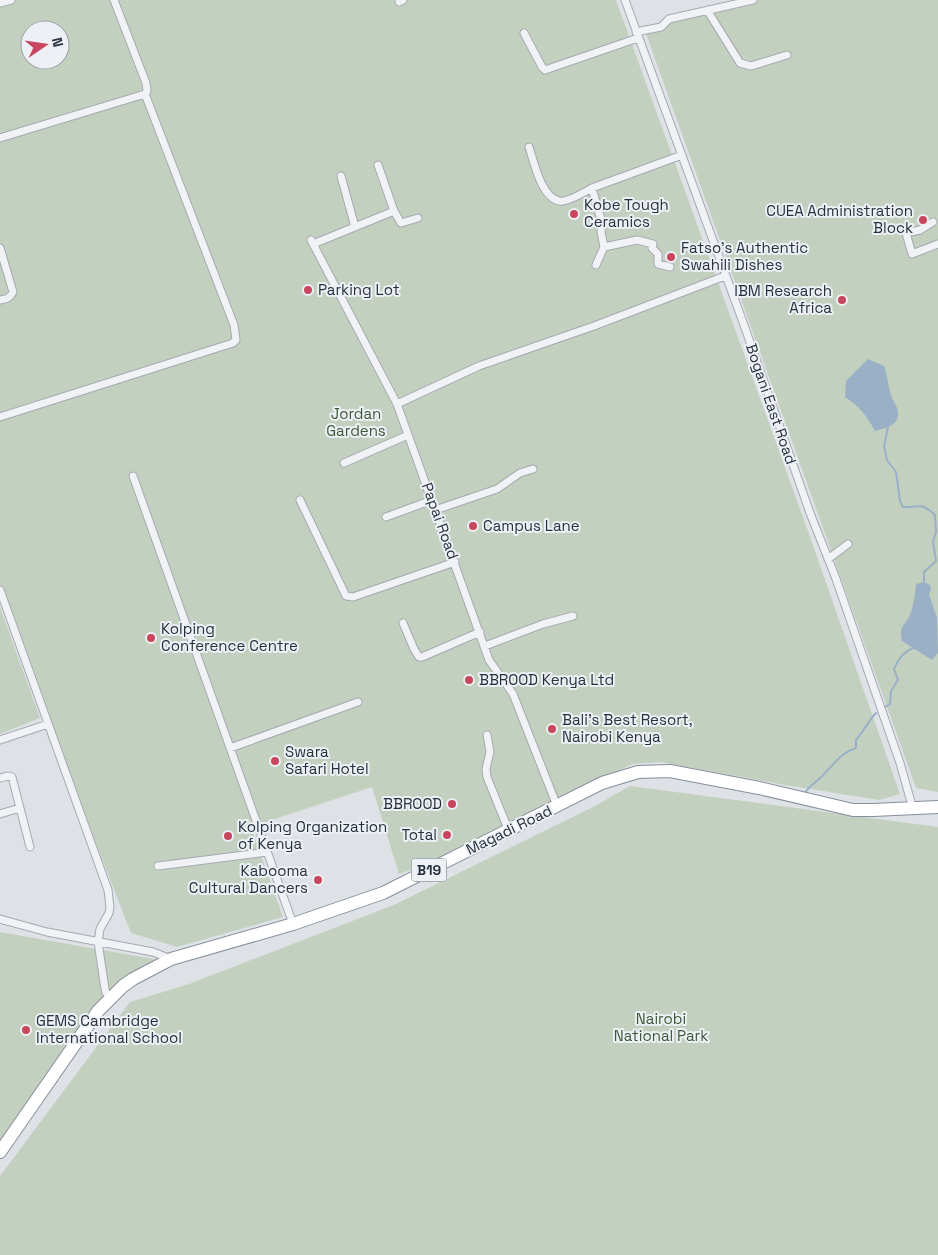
<svg xmlns="http://www.w3.org/2000/svg" width="938" height="1255" viewBox="0 0 938 1255" font-family="'Space Grotesk',sans-serif">
  <style>
    .green { fill: #c4d0bf; fill-rule: evenodd }
    .water { fill: #9ab0c6 }
    .lines { fill: none; stroke-linecap: round; stroke-linejoin: round }
    .stream { stroke: #9ab0c6; stroke-width: 2 }
    .street-casing { stroke: #a4a9b1; stroke-width: 9 }
    .highway-casing { stroke: #868f9d; stroke-width: 14 }
    .street { stroke: #f0f2f5; stroke-width: 7 }
    .highway { stroke: #fff; stroke-width: 12 }
    .poi-dot { fill: #c8465e; stroke: #edf0f5; stroke-width: 2 }
    .labels { text-anchor: middle; stroke-width: 4; stroke-linejoin: round; paint-order: stroke }
    .shield { fill: #edf0f5; stroke: #636a74; stroke-width: 1 }
    .shield-label { font-size: 14px; font-weight: bold; fill: #28303d }
    .poi-label { font-size: 15px; fill: #28303d; stroke: #edf0f5; text-anchor: start }
    .street-label { font-size: 15px; fill: #28303d; stroke: #edf0f5 }
    .park-label { font-size: 15px; fill: #3d5836; stroke: #edf0f5 }
  </style>
  <rect width="100%" height="100%" fill="#dee2e7"/>
  <path class="green" d="M0,0H616L808,531L900,794L879,800L785,785L661,762L633,764L564,795L425,865L399,874L372,787L251,827L283,917L177,947L131,933L0,599ZM30,30H60V60H30Z
    M751,0H938V792L916,788L644,28L751,4Z
    M0,607L40,718L0,734Z
    M630,786L938,827V1255H0V1176L130,1002L189,984L396,904L595,806Z
    M0,932L159,960L119,983L0,1142Z"/>
  <path class="water" d="M868,359L884,366C888,377 888,388 892,398C894,402 898,408 898,413C899,426 885,428 875,431C867,416 859,406 845,397L846,381Z
    M924,582L930,585L931,590L929,594L937,618L938,653L932,660L902,641C898,624 907,625 911,612C914,603 915,593 916,584Z"/>
  <g class="lines">
    <path class="stream" d="M888,427L884,446L887,460L896,472L900,501L903,507C919,508 920,501 935,515L936,532L933,542L936,561L924,572V582
      M885,707L890,704L891,691L898,680L894,669C898,659 903,652 913,648
      M805,793C810,784 819,781 825,773C835,763 842,752 856,748V740C864,731 868,721 876,713"/>
    <defs>
      <path id="street" d="M625,0L744,325L810,513L835,576L900,763L913,809
        M399,2L403,0
        M0,3L11,0
        M707,10L740,63L751,66L787,55
        M636,32L661,27L669,19L753,0
        M524,33L542,67L545,70L638,38
        M0,138L145,94L147,91L146,83L114,0
        M529,147C534,162 541,197 559,201C566,203 585,192 592,188
        M341,176L355,227
        M394,211L401,223L418,218
        M933,222L920,230L906,233L912,254L938,244
        M311,240L397,404L489,660L513,694L557,806
        M313,244L394,211L378,165
        M0,248L13,292C10,298 7,299 0,300
        M596,265L604,247
        M670,267L658,264V254L652,248L653,244L637,240L604,247L601,232L602,223L592,188L682,155
        M397,404L479,366L594,326L725,276
        M0,417L233,343L236,340L234,325L145,94
        M344,463L408,435
        M133,476L293,924
        M300,500L346,596L353,597L455,562
        M435,510L497,489L520,473L533,469
        M386,517L432,500
        M828,559L848,544
        M0,590L108,890L110,907L109,913L100,929L98,942L105,989L106,993L112,995
        M403,623L414,649L419,657H422L480,632
        M485,646L543,624L573,616
        M487,735L490,752L486,769L487,777L508,829
        M0,740L48,724
        M230,748L358,702
        M0,778L8,776L12,777L20,808L0,814
        M20,808L30,847
        M158,866L267,852
        M0,919L47,932L153,952L171,959"/>
      <path id="highway" d="M0,1152L98,1011L123,986L133,979L171,959L293,924L383,893L602,783L638,772L670,771L759,788L853,810H873L938,807"/>
    </defs>
    <use href="#street" class="street-casing"/>
    <use href="#highway" class="highway-casing"/>
    <use href="#street" class="street"/>
    <use href="#highway" class="highway"/>
  </g>
  <g class="poi-dot">
    <circle cx="574" cy="214" r="5"/>
    <circle cx="923" cy="220" r="5"/>
    <circle cx="671" cy="257" r="5"/>
    <circle cx="308" cy="290" r="5"/>
    <circle cx="842" cy="300" r="5"/>
    <circle cx="473" cy="526" r="5"/>
    <circle cx="151" cy="638" r="5"/>
    <circle cx="469" cy="680" r="5"/>
    <circle cx="552" cy="729" r="5"/>
    <circle cx="275" cy="761" r="5"/>
    <circle cx="452" cy="804" r="5"/>
    <circle cx="447" cy="835" r="5"/>
    <circle cx="228" cy="836" r="5"/>
    <circle cx="318" cy="880" r="5"/>
    <circle cx="26" cy="1030" r="5"/>
  </g>
  <g class="labels">
    <rect class="shield" x="411.5" y="858.5" width="35" height="23" rx="4"/>
    <g class="shield-label">
      <text x="429" y="875">B19</text>
    </g>
    <g class="poi-label">
      <text x="584" y="210">Kobe Tough<tspan x="584" dy="17">Ceramics</tspan></text>
      <text x="913" y="216" text-anchor="end">CUEA Administration<tspan x="913" dy="17">Block</tspan></text>
      <text x="681" y="253">Fatso's Authentic<tspan x="681" dy="17">Swahili Dishes</tspan></text>
      <text x="318" y="295">Parking Lot</text>
      <text x="832" y="296" text-anchor="end">IBM Research<tspan x="832" dy="17">Africa</tspan></text>
      <text x="483" y="531">Campus Lane</text>
      <text x="161" y="634">Kolping<tspan x="161" dy="17">Conference Centre</tspan></text>
      <text x="479" y="685">BBROOD Kenya Ltd</text>
      <text x="562" y="725">Bali's Best Resort,<tspan x="562" dy="17">Nairobi Kenya</tspan></text>
      <text x="285" y="757">Swara<tspan x="285" dy="17">Safari Hotel</tspan></text>
      <text x="442" y="809" text-anchor="end">BBROOD</text>
      <text x="238" y="832">Kolping Organization<tspan x="238" dy="17">of Kenya</tspan></text>
      <text x="437" y="840" text-anchor="end">Total</text>
      <text x="308" y="876" text-anchor="end">Kabooma<tspan x="308" dy="17">Cultural Dancers</tspan></text>
      <text x="36" y="1026">GEMS Cambridge<tspan x="36" dy="17">International School</tspan></text>
    </g>
    <g class="street-label">
      <text transform="translate(771 404) rotate(71)" y="5">Bogani East Road</text>
      <text transform="translate(440 521) rotate(70)" y="5">Papai Road</text>
      <text transform="translate(509 830) rotate(-26)" y="5">Magadi Road</text>
    </g>
    <g class="park-label">
      <text x="356" y="419">Jordan<tspan x="356" dy="17">Gardens</tspan></text>
      <text x="661" y="1024">Nairobi<tspan x="661" dy="17">National Park</tspan></text>
    </g>
  </g>
  <g transform="translate(45 45) rotate(77)"><circle r="24" fill="#edf0f5" stroke="#9ea3ab"/>
  <path d="M0-4L9 19L0 12L-9 19Z" fill="#c8465e"/>
  <text y="-8" font-size="14" font-weight="bold" text-anchor="middle" fill="#28303d">N</text>
  </g>
</svg>
